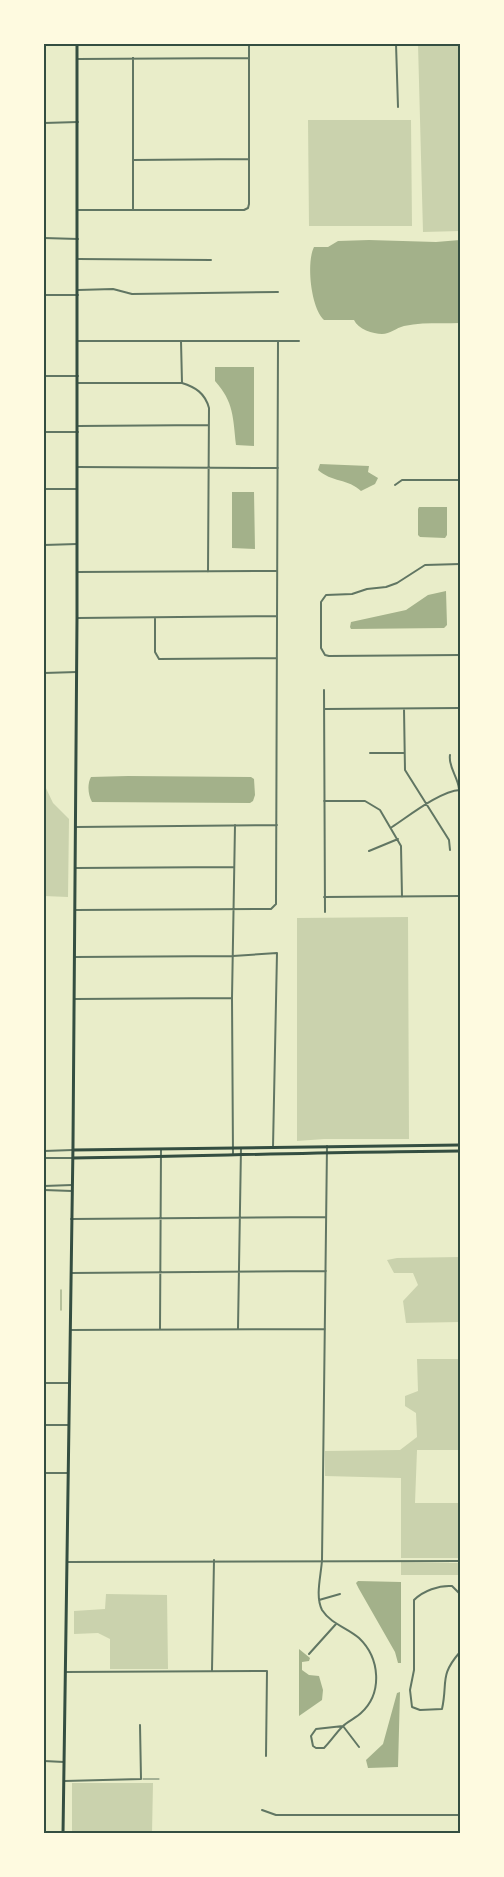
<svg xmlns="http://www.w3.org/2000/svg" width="504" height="1877" viewBox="0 0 504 1877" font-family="Ubuntu,sans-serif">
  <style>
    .green { fill: #cad2ad }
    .water { fill: #a3b18a }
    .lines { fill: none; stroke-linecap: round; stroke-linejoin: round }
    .stream { stroke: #a3b18a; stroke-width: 1.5 }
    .service { stroke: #617663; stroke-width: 1 }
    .minor { stroke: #617663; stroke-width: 2 }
    .tertiary { stroke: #617663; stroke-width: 2 }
    .secondary { stroke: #344e41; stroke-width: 3 }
    .neatline { fill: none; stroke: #344e41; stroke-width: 2 }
  </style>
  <rect width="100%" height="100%" fill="#e9edc9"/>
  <path class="green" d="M418,44L460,45V231L423,232Z
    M308,120H411L412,226H309Z
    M44,784L53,803L69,819L68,897L44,896Z
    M408,917L409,1139H324L297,1141V918Z
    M460,1257V1322L406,1323L403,1301L418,1285L413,1273H394L387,1260L397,1258Z
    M417,1359H460V1450H417L415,1503H460V1558H401V1478L325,1476V1451L400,1450L417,1437L416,1413L405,1406V1396L418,1391Z
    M401,1562L460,1563V1575H401Z
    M106,1594L167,1595L168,1669H110V1639L98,1633L74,1634V1611L105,1609Z
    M72,1783H153L152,1833H72Z"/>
  <path class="water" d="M369,240L436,242L460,240V323C442,324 422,322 404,326C396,328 390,334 382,334C373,334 358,329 354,320H324C311,308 306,263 314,247H328L338,241Z
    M215,367H254V446L236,445C233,418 234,402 215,381Z
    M320,464L369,466L368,472L378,478L375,484L361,491C349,479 331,482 318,470Z
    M232,492H254L255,549L232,548Z
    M419,507H447V535L445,538L420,537L418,535V509Z
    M446,591L447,625L444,628L351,629L350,627L351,622L406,610L428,595Z
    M128,776L251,777L254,779L255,795L253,801L250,803L92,802C88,795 87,784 91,777Z
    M358,1581L401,1582V1663H398L395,1652L359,1589L356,1583Z
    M299,1649L310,1658L309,1661L302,1662V1670L309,1675L319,1676L323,1690L322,1700L299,1716Z
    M400,1692L398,1767L368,1768L366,1760L383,1744L397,1693Z"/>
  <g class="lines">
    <path class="stream" d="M61,1310V1290"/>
    <path class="service" d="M143,1779H159"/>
    <path class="minor" d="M396,44L398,107
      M133,58V210
      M78,59L249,58
      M44,123L78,122
      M133,160L249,159
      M78,210H244L248,208L249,204V44
      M78,259L211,260
      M78,290L113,289L132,294L278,292
      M44,295H78
      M77,341H299
      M181,341L182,383
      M44,376H78
      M78,383H182C195,387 205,393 209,408L208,572
      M78,426L209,425
      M44,432H78
      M77,467L278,468
      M395,485L402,480H460
      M44,489H77
      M44,545L77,544
      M460,564L425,565L397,583L386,587L367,589L352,594L326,595L321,602V648L325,655L329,656L460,655
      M77,572L277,571
      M77,618L277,616
      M155,619V652L159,659L277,658
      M44,673L77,672
      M324,690L325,912
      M325,709L460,708
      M404,709L405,770L449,840L450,850
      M370,753H404
      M450,755C448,767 458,777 459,789
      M324,801H365L380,810L401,846L402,897
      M76,827L277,825
      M392,827C409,816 440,791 460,790
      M369,851L398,839
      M76,868L234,867
      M324,897L460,896
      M76,910L271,909L276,904L278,341
      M75,957L233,956L277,953L273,1147
      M75,999L232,998
      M327,1146L322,1560C321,1576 315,1596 322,1610C331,1624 348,1628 359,1638C380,1658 383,1693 361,1713C356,1718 348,1721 342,1727C336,1733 331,1741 324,1748H316L313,1746L311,1736L316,1729L343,1726L359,1747
      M44,1151L73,1150
      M233,1154L232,998L235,825
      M44,1158H73
      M44,1186L72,1185
      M44,1190L72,1191
      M71,1219L326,1217
      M71,1273L326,1271
      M238,1328L241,1148
      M160,1329L161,1149
      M70,1330L325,1329
      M44,1383H69
      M44,1425H68
      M44,1473H68
      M460,1594L452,1586C439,1585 423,1591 414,1600V1670L410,1690L412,1707L420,1710L442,1709C448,1682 439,1676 460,1652
      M319,1600L340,1594
      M309,1654L336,1624
      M212,1670L214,1560
      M65,1672L267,1671L266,1756
      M44,1761L64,1762
      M65,1781L141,1779L140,1725
      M262,1810L276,1815H460"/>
    <path class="tertiary" d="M44,238L78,239
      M67,1562L460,1561"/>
    <path class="secondary" d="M73,1150L460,1145
      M73,1158C202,1156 331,1152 460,1151
      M63,1834L73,1145L77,618V44"/>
  </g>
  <rect width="504" height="1877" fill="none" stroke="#fefae0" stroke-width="90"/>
  <rect x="45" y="45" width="414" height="1787" class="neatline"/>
</svg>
